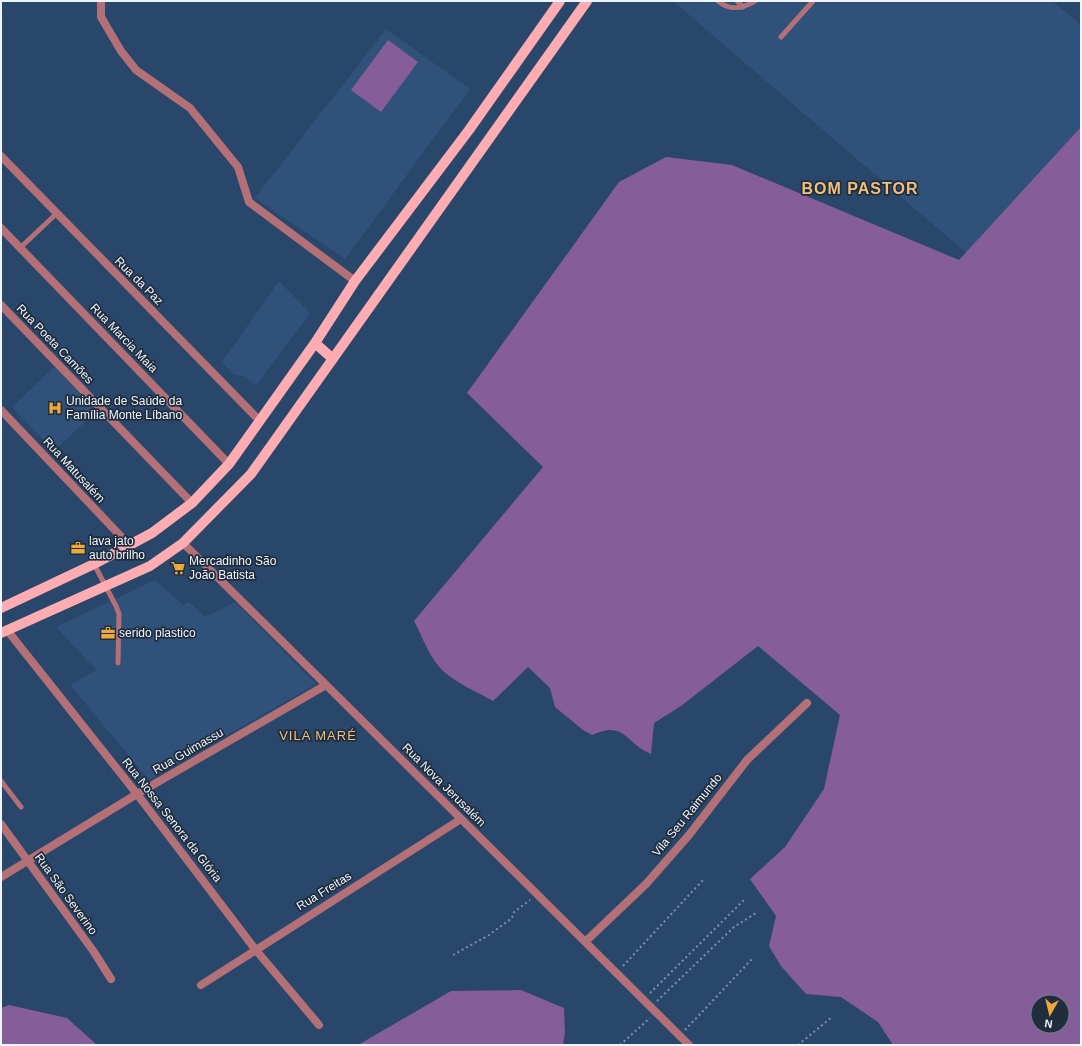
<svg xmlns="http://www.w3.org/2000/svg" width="1082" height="1046" viewBox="0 0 1082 1046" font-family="Helvetica,sans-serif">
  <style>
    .built { fill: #2f517a }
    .green { fill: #855d99; fill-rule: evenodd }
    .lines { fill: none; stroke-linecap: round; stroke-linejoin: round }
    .path { stroke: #7e92aa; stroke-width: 2; stroke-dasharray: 2 3; stroke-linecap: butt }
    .service { stroke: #b37177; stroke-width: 5 }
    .minor { stroke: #b37177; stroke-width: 8 }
    .tertiary { stroke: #b37177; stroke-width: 8 }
    .primary { stroke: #fdacb2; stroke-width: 10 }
    .labels { text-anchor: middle; stroke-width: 3.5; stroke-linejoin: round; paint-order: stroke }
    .street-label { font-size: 12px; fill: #eef5fe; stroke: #1f2d3d }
    .poi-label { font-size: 12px; fill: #eef5fe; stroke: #1f2d3d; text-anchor: start }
    .neighbourhood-label { font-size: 13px; letter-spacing: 1px; fill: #f0bf7d; stroke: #1f2d3d }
    .district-label { font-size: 16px; font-weight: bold; letter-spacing: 1px; fill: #f0bf7d; stroke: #1f2d3d }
  </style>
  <rect width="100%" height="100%" fill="#29476a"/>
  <path class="built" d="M673,1H1052L1081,25V354L1013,293Z
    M386,29L470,89L345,259L255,198Z
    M279,281L310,313L256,386L244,376L234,375L222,362Z
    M56,365L98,410L54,451L12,407Z
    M155,580L183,605L189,602L205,617L235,602L316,684L149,780L70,685L96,670L56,627Z"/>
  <path class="green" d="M388,40L418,62L381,112L351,90Z
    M1081,127V1045H893L878,1022L841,997L806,994L781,966L769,946L776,916L750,879L785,847L824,789L840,715L758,646L681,706L654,723L651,754C624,742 625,720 592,735L583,730L555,707L550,688L528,667L493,701C477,692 458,684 444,672C430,659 423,638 414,621L543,467L467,393L619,182L666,157L732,165L959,260ZM1038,1002H1062V1026H1038Z
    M521,990L564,1008L565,1032L563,1045H358L451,991Z
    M9,1005L67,1018L97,1045H1V1008Z"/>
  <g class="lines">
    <path class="path" d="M453,955L489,935L512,918L514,912L530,900
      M623,966L703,880
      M650,993L746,898
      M657,1001L734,927L756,913
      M685,1030L753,958
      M620,1045L650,1018
      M798,1045L832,1017"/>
    <path class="service" d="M718,1C730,11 742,9 755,1
      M737,1L743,7
      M781,37L813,1
      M20,248L56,214
      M94,564L116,606L119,614L118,663
      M1,781L21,807"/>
    <path class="minor" d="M101,1V17L121,51L136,70L190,108L238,167L249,202L355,281
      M1,156L260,421
      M1,228L229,464
      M1,410L130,546
      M183,543L689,1045
      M7,630L137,794L255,949L319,1025
      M1,824L94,952L111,979
      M1,877L137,794L326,685
      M585,942L646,884L689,835L747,760L807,703
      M201,985L461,819"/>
    <path class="tertiary" d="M1,305L192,503"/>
    <path class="primary" d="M315,343L333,359
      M1,608L94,564L152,533L192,503L229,464L315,343L355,281L469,130L560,1
      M1,633L150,566L183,543L251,474L587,1"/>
  </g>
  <defs>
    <symbol id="hospital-bare" viewBox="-9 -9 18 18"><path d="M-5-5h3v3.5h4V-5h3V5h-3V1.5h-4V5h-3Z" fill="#eea83c" stroke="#1f2d3d" stroke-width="2.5" paint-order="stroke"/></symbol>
    <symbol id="office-bare" viewBox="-9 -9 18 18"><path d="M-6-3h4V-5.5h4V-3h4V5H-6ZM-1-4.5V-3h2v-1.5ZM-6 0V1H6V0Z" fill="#eea83c" stroke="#1f2d3d" stroke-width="2.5" paint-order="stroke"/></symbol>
    <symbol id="supermarket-bare" viewBox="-9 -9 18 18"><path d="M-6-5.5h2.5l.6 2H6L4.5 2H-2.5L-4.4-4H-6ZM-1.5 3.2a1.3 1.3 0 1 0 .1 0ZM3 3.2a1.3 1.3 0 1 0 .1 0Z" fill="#eea83c" stroke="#1f2d3d" stroke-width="2.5" paint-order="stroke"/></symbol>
  </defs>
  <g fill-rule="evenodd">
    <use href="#hospital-bare" x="45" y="398" width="20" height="20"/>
    <use href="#office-bare" x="68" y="538" width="20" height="20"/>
    <use href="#supermarket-bare" x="168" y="558" width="20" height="20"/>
    <use href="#office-bare" x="98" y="623" width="20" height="20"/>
  </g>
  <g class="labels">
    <g class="street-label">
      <text transform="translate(139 281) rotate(45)" y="4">Rua da Paz</text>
      <text transform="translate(124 338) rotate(46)" y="4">Rua Marcia Maia</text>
      <text transform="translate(55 344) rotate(46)" y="4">Rua Poeta Camões</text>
      <text transform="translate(74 470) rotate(47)" y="4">Rua Matusalém</text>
      <text transform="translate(188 751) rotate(-30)" y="4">Rua Guimassu</text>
      <text transform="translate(444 785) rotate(45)" y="4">Rua Nova Jerusalém</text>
      <text transform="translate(687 815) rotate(-51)" y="4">Vila Seu Raimundo</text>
      <text transform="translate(172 820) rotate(52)" y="4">Rua Nossa Senora da Glória</text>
      <text transform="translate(324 891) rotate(-32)" y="4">Rua Freitas</text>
      <text transform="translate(66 894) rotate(54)" y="4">Rua São Severino</text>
    </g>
    <g class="poi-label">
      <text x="66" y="405">Unidade de Saúde da<tspan x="66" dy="14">Família Monte Líbano</tspan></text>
      <text x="89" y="545">lava jato<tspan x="89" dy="14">auto brilho</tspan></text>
      <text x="189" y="565">Mercadinho São<tspan x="189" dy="14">João Batista</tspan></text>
      <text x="119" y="637">serido plastico</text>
    </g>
    <g class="neighbourhood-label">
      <text x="318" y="740">VILA MARÉ</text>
    </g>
    <g class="district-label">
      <text x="860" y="194">BOM PASTOR</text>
    </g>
  </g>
  <rect width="1082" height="1046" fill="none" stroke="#eef5fe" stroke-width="4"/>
  <g transform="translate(1050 1014) rotate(188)"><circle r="19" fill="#1f2d3d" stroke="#727d8a"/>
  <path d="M0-3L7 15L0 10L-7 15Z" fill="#eea83c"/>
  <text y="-6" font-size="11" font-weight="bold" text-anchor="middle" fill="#eef5fe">N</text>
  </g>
</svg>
